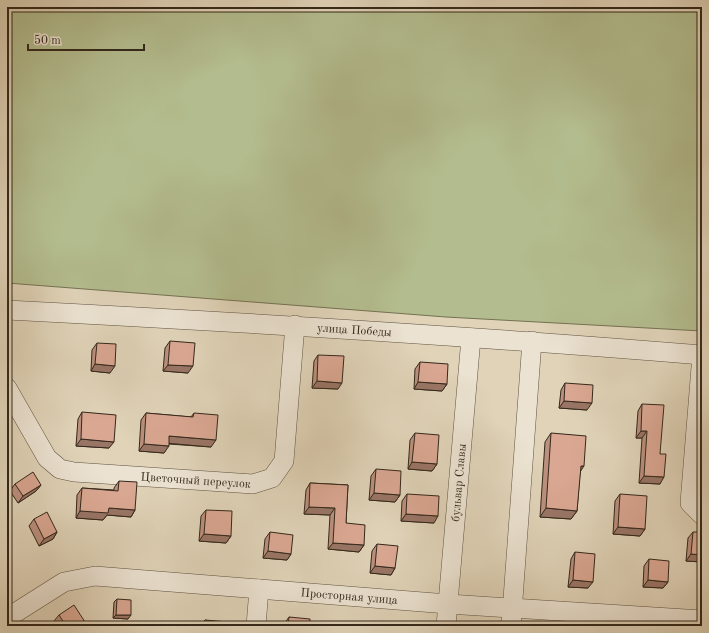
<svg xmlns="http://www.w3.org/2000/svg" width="709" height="633" viewBox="0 0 709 633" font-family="'Old Standard TT',serif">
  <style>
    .green { fill: #b3bc8e; stroke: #747254 }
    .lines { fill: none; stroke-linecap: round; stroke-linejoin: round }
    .minor-casing { stroke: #5f5342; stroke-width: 20 }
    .minor { stroke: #ebe2d1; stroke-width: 19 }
    .wall { fill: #bb907e; stroke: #34281b }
    .shaded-wall { fill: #997566; stroke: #34281b }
    .building { fill: #daa792; stroke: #34281b }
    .labels { text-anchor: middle; stroke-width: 3; stroke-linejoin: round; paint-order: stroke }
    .street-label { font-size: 12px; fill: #34281b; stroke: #ebe2d1 }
  </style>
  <rect width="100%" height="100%" fill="#e0d3b8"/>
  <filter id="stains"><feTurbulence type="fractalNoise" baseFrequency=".005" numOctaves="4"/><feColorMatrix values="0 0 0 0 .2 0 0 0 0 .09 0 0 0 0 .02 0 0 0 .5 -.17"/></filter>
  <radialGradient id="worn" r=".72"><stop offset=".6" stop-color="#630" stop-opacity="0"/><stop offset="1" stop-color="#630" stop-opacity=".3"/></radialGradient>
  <path class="green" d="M7,7H702V331L446,317L7,283Z"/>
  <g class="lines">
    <defs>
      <g id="minor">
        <path id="s1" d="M7,310C239,322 471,336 702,355"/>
        <path d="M702,355L690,503L702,515"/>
        <path id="s2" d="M7,388L47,458L60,469L74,472L253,484L272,478L284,461L295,325"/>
        <path id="s3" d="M7,618L64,582L95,576L448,604L702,620"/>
        <path d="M256,626L259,589"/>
        <path id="s4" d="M446,626L471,338"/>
        <path d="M511,626L532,341"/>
      </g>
    </defs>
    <use href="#minor" class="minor-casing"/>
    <use href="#minor" class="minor"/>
  </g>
  <path class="wall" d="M170,341L188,373L163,371L165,348Z
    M97,343L110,373L91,371L92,350Z
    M318,355L338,389L312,388L314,361Z
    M420,362L447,384L442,391L414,389L415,369Z
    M565,383L587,410L559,408L561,390Z
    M642,404L660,454V484L639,483L642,438H636L638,411Z
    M82,412L109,448L76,446L78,419Z
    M146,413L191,417L194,413L211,447L169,444L164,453L139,451L141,420Z
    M415,433L437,464L432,471L408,469L410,440Z
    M551,433L580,472L577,511L571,519L540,517L545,442Z
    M376,469L400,495L395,502L369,500L371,476Z
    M119,481L135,510L131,517L107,515L103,520L76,518L77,495L82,488L114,490V488Z
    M310,483L348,485L346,523L364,545L359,552L328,549L330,515L304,514L306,490Z
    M15,484L41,485L36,491L18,503L10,491Z
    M407,494L434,523L401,521L402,501Z
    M620,494L645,529L640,536L613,534L615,501Z
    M206,510L231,536L226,543L199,541L201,516Z
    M34,519L57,532L53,539L39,546L29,526Z
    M270,532L291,554L287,560L263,558L265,539Z
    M693,532L702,562L686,561L688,538Z
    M377,544L395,568L391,575L370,573L372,551Z
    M575,552L588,588L568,587L571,559Z
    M649,559L668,582L663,588L643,587L644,566Z
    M117,599L128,619L113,618L114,602Z
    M59,615L85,622L82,626H57L54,621Z
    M289,617L310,626H284V624Z
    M205,620L227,626H201Z"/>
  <path class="shaded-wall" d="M95,364L115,366L110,373L91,371Z
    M168,365L193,366L188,373L163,371Z
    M317,381L342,383L338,389L312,388Z
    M418,382L447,384L442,391L414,389Z
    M564,401L592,403L587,410L559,408Z
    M641,431H647L642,438H636Z
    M169,436L216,440L211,447L165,443Z
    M81,439L114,442L109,448L76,446Z
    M144,444L169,446L164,453L139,451Z
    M412,462L437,464L432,471L408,469Z
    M581,466H584L578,475Z
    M644,476L664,477L660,484L639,483Z
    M41,485L36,491L18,503L23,496Z
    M374,493L400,495L395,502L369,500Z
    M309,507L335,508L330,515L304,514Z
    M109,508L135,510L131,517L107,515L103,520L76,518L80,511Z
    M546,508L577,511L571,519L540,517Z
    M406,514L438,516L434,523L401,521Z
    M618,527L645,529L640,536L613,534Z
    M57,532L53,539L39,546L44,539Z
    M204,534L231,536L226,543L199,541Z
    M333,543L364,545L359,552L328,549Z
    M268,551L291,554L287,560L263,558Z
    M691,554L702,555V562L686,561Z
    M375,566L395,568L391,575L370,573Z
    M573,580L593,582L588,588L568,587Z
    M648,580L668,582L663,588L643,587Z
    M116,615H131L128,619L113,618Z
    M85,622L82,626H78Z"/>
  <path class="building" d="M170,341L195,343L193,366L168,365Z
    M97,343L116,344L115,366L95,364Z
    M318,355L344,356L342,383L317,381Z
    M420,362L448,364L447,384L418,382Z
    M565,383L593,385L592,403L564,401Z
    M642,404L664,405L660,454H666L664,477L644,476L647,431H641Z
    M82,412L116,415L114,442L81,439Z
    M146,413L193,417L194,413L218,415L216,440L169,436V446L144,444Z
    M415,433L439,435L437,464L412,462Z
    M551,433L586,436L584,466H581L577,511L546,508Z
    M376,469L401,471L400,495L374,493Z
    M33,472L41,485L23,496L15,484Z
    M119,481L137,482L135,510L109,508L108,513L80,511L82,488L118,491Z
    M310,483L348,485L346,523L365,525L364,545L333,543L335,508L309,507Z
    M407,494L439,496L438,516L406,514Z
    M620,494L647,496L645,529L618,527Z
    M206,510L232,511L231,536L204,534Z
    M47,512L57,532L44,539L34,519Z
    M270,532L293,535L291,554L268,551Z
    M693,532H702V555L691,554Z
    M377,544L398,546L395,568L375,566Z
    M575,552L595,554L593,582L573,580Z
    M649,559L669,561L668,582L648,580Z
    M117,599L131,600V615H116Z
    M74,605L85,622L78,626H66L59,615Z
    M289,617L310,619V626H288Z
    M205,620L228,622L227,626H204Z
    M354,622L373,624L372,626H353Z"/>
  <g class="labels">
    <g class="street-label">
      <text dy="4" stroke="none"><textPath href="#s1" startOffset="348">улица Победы</textPath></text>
      <text dy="4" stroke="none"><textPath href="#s2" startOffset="234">Цветочный переулок</textPath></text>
      <text dy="4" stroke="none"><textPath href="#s4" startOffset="144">бульвар Славы</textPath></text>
      <text dy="4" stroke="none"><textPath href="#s3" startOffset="354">Просторная улица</textPath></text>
    </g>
  </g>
  <rect width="709" height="633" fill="none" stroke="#e0d3b8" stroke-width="24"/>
  <rect x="8" y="8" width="693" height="617" fill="none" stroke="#34281b" stroke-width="2"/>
  <rect x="12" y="12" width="685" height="609" fill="none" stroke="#34281b"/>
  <path d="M28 44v6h116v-6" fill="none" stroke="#34281b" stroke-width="2"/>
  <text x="34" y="44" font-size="12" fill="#34281b" stroke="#ebe2d1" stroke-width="3" paint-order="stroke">50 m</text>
  <rect width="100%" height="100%" filter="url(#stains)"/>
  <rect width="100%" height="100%" fill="url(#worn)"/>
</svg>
